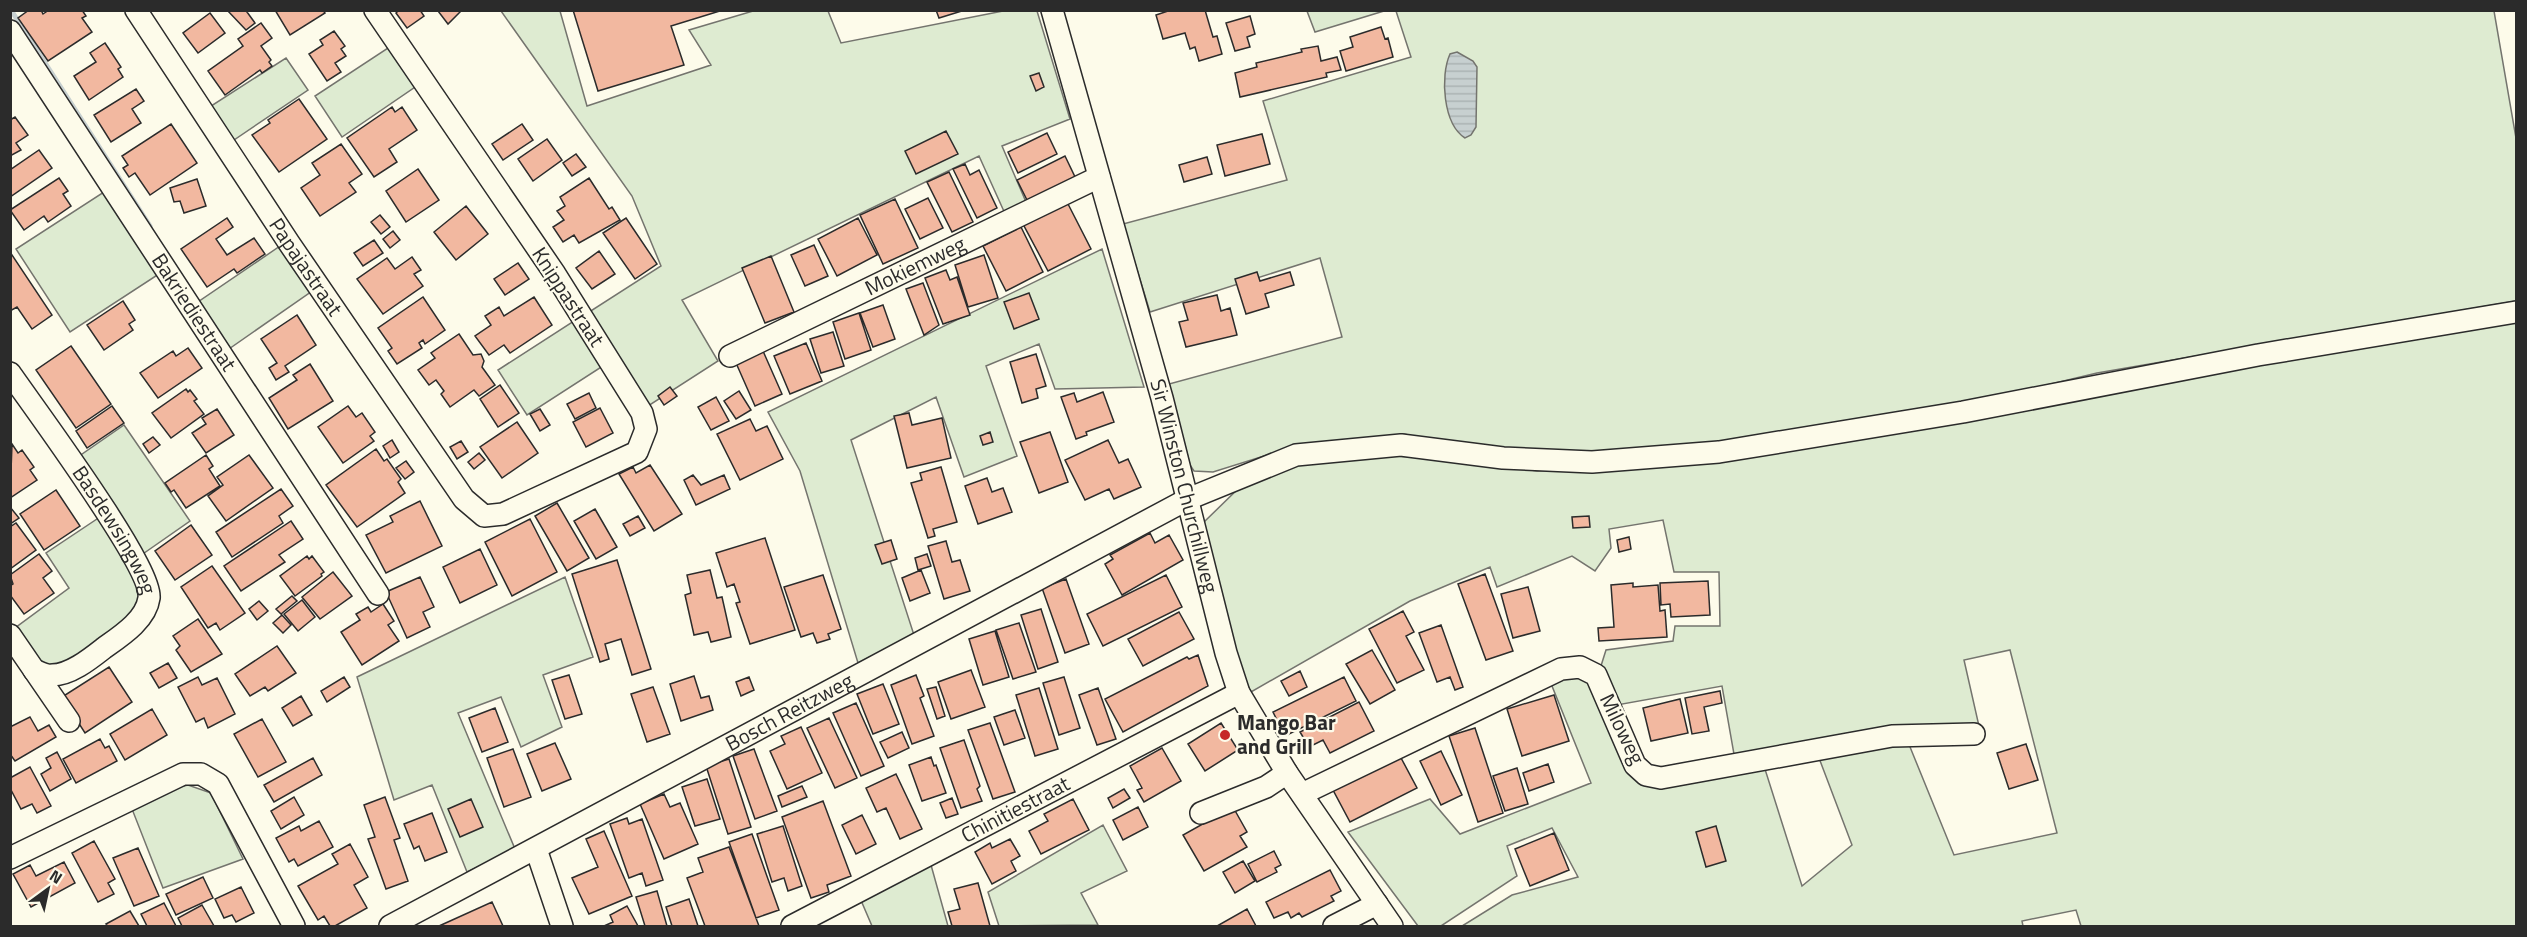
<svg xmlns="http://www.w3.org/2000/svg" width="2527" height="937" viewBox="0 0 2527 937" font-family="'Titillium Web',sans-serif">
  <style>
    .green { fill: #deebd1; stroke: #74746e; stroke-width: 1.5 }
    .water { fill: url(#water-rules); stroke: #74746e; stroke-width: 1.5 }
    .lines { fill: none; stroke-linecap: round; stroke-linejoin: round }
    .stream { stroke: #c7d0d0; stroke-width: 5 }
    .building { fill: #f2b8a0; stroke: #2b2b2b; stroke-width: 1.5 }
    .minor-casing { stroke: #2b2b2b; stroke-width: 24 }
    .minor { stroke: #fdfbea; stroke-width: 21 }
    .poi-dot { fill: #c62828; stroke: #fdfbea; stroke-width: 2 }
    .labels { text-anchor: middle; stroke-width: 4.5; stroke-linejoin: round; paint-order: stroke }
    .street-label { font-size: 21px; fill: #2b2b2b; stroke: #fdfbea }
    .poi-label { font-size: 21px; font-weight: bold; fill: #2b2b2b; stroke: #fdfbea; text-anchor: start }
  </style>
  <defs>
    <pattern id="water-rules" width="6" height="5" patternUnits="userSpaceOnUse" patternTransform="scale(1.5)"><rect width="6" height="5" fill="#c7d0d0"/><path d="M0 2.5h6" fill="none" stroke="#abb3b3"/></pattern>
  </defs>
  <rect width="100%" height="100%" fill="#fdfbea"/>
  <path class="green" d="M501,11H560L587,106L711,65L689,30L753,11H828L841,43L1003,11H1037L1070,119L1002,146L1029,209L1007,218L979,156L682,300L718,361L645,408L586,314L661,266L632,196Z
    M1307,11V10L1384,11L1315,32Z
    M1396,11H2494L2516,138V301L2097,373L1959,406L1680,448L1566,456L1453,445L1404,434L1280,451L1213,472L1194,471L1190,465L1169,384L1342,337L1320,258L1150,312L1123,224L1287,180L1263,101L1411,57Z
    M391,46L418,85L342,137L315,96Z
    M286,58L308,90L231,142L208,108Z
    M107,190L162,272L70,332L16,249Z
    M283,244L315,289L226,351L195,304Z
    M1102,249L1144,387L1055,389L1039,344L986,366L1017,456L964,477L936,397L851,440L914,635L858,663L800,471L768,412Z
    M577,319L606,364L527,415L498,370Z
    M2516,319V926H2081L2076,910L2022,921L2023,926H1462L1512,895L1578,877L1552,828L1507,846L1517,876L1441,926H1418L1348,832L1430,799L1460,834L1591,783L1550,681L1562,675L1591,679L1637,776L1764,766L1802,886L1852,845L1819,758L1908,742L1954,855L2057,833L2010,650L1964,660L1979,726L1735,760L1722,686L1617,705L1600,669L1606,650L1673,641L1675,626H1720L1719,572H1674L1663,520L1609,529L1611,548L1595,571L1572,556L1497,587L1490,567L1410,601L1251,692L1243,679L1203,523L1242,485L1292,464L1393,456L1460,459L1537,471L1650,464Z
    M124,425L190,521L137,558L75,459Z
    M103,515L136,570L140,608L81,659L43,669L11,631L69,588L46,553Z
    M565,577L593,657L543,675L562,727L521,747L501,697L458,713L515,849L467,872L432,785L394,800L357,677Z
    M188,785L211,793L243,859L163,888L132,809L179,787Z
    M1103,825L1127,871L1081,893L1098,925L999,926L988,892Z
    M931,865L948,926H872L860,898Z"/>
  <path class="water" d="M1457,52L1473,61L1477,67L1476,127L1471,135L1465,138C1443,124 1440,76 1450,54Z"/>
  <g class="lines">
    <path class="stream" d="M11,10L150,226"/>
  </g>
  <path class="building" d="M29,10H41L43,14L49,10H82L86,16L82,18L92,32L48,61L18,18Z
    M227,10H249L247,12L255,23L246,30Z
    M275,10H323L325,13L290,35Z
    M399,10H420L424,16L407,28L396,13Z
    M462,10L448,24L438,11V10Z
    M573,10H723L671,26L684,65L598,91Z
    M936,10H965L939,18Z
    M1171,10H1205L1213,37L1217,36L1222,54L1199,61L1195,47L1190,49L1185,33L1163,39L1156,15Z
    M210,13L225,33L198,53L183,33Z
    M1250,16L1255,34L1247,37L1250,47L1235,51L1226,23Z
    M261,23L272,38L261,46L271,60L269,62L272,66L262,73L260,70L225,95L208,71L243,46L238,39Z
    M1381,27L1385,39L1388,38L1393,57L1346,71L1340,51L1353,47L1350,37Z
    M334,31L345,46L341,49L346,56L335,63L341,72L327,81L309,54L323,45L320,40Z
    M105,43L121,67L118,69L123,77L89,100L74,76L96,62L90,53Z
    M1318,46L1321,61L1337,57L1341,70L1326,73L1327,77L1240,97L1235,73L1257,67L1256,63L1302,52L1301,49Z
    M1039,73L1044,87L1036,91L1030,76Z
    M136,89L144,101L132,109L141,123L111,142L94,115Z
    M299,99L327,139L279,172L252,135L270,123L268,120Z
    M392,107L395,112L402,107L417,130L389,149L397,162L374,177L347,138Z
    M15,117L28,135L16,143L21,150L10,156V120Z
    M171,124L197,163L150,195L135,173L129,177L123,168L128,165L122,156Z
    M522,124L533,140L503,160L492,144Z
    M946,131L958,154L916,174L905,151Z
    M1047,133L1057,154L1018,173L1008,152Z
    M1262,134L1270,164L1225,176L1217,145Z
    M547,139L562,160L533,181L518,159Z
    M341,144L362,174L349,183L356,192L320,216L301,188L320,175L312,163Z
    M39,150L52,168L10,197V170Z
    M576,154L586,167L572,176L563,163Z
    M1065,156L1076,179L1028,202L1017,180Z
    M1207,157L1212,174L1184,182L1179,165Z
    M965,164L970,175L979,170L997,208L977,218L953,169Z
    M418,169L439,200L406,222L386,191Z
    M949,172L973,222L952,232L927,182Z
    M59,178L68,191L63,194L71,206L48,222L44,216L24,230L10,210Z
    M589,178L609,209L612,207L620,220L579,243L574,235L563,242L553,227L564,220L557,211L565,206L560,197Z
    M197,179L206,206L184,213L180,201L174,202L170,188Z
    M928,198L943,228L920,239L905,209Z
    M895,199L918,248L883,264L860,215Z
    M1067,202L1091,249L1048,271L1023,224Z
    M466,206L488,234L456,260L434,232Z
    M380,215L390,227L381,234L371,222Z
    M227,218L233,227L216,239L227,255L254,238L265,254L237,273L234,269L207,287L181,249Z
    M626,218L657,264L635,279L603,233Z
    M858,218L877,255L837,276L818,239Z
    M1021,227L1043,272L1006,291L983,246Z
    M393,231L400,240L390,248L383,239Z
    M374,240L383,253L363,266L354,253Z
    M814,245L828,276L805,286L791,255Z
    M599,251L615,274L592,289L576,268Z
    M10,252L52,315L32,329L17,307L10,311Z
    M984,255L998,298L968,307L955,265Z
    M771,256L794,312L765,323L742,268Z
    M412,257L421,270L414,274L423,286L383,314L357,279L387,258L395,269Z
    M518,263L529,279L505,295L494,279Z
    M946,270L950,280L957,277L970,315L943,324L925,278Z
    M1257,272L1260,281L1290,272L1294,285L1265,294L1269,307L1246,314L1235,279Z
    M923,283L939,325L924,335L906,289Z
    M1029,293L1039,319L1014,329L1004,302Z
    M1217,295L1221,311L1230,308L1237,335L1186,347L1179,322L1188,320L1183,303Z
    M423,297L445,330L425,344L423,340L419,343L422,348L397,364L388,351L392,348L378,328Z
    M534,297L552,325L510,353L504,345L489,355L475,336L491,325L485,316L499,307L504,316Z
    M123,301L135,320L129,324L133,330L104,350L87,325Z
    M883,305L895,339L873,347L860,313Z
    M859,313L871,350L845,359L833,322Z
    M297,315L316,345L285,366L289,372L276,380L269,368L277,363L261,339Z
    M833,332L844,366L821,373L810,339Z
    M459,334L473,355L481,354L484,361L482,367L495,385L479,396L474,390L450,407L441,394L444,391L436,380L429,385L418,370L435,358L431,353Z
    M806,343L822,381L790,394L774,356Z
    M71,346L111,404L76,428L36,370Z
    M188,348L202,368L158,398L140,373L173,351L176,356Z
    M763,351L782,394L755,406L736,363Z
    M1036,354L1046,386L1036,389L1038,398L1022,403L1010,362Z
    M310,364L333,401L288,429L269,398L297,380L293,375Z
    M500,385L519,413L498,427L480,399Z
    M670,387L677,396L664,405L658,396Z
    M186,389L188,392L190,390L197,399L194,401L204,414L171,438L152,413Z
    M739,391L751,410L736,419L724,401Z
    M1103,392L1114,422L1086,432L1087,435L1076,439L1061,397L1074,393L1077,402Z
    M589,393L596,408L575,419L567,404Z
    M716,397L729,421L711,430L698,407Z
    M112,406L124,423L87,448L76,431Z
    M348,406L356,417L362,413L375,432L370,436L374,441L343,463L318,427Z
    M600,408L613,433L586,447L573,422Z
    M217,409L234,435L206,453L192,433L206,424L202,418Z
    M540,409L550,425L540,431L530,414Z
    M909,413L912,425L942,418L951,458L907,468L894,416Z
    M750,419L756,431L767,426L783,459L740,480L717,434Z
    M517,422L538,453L502,478L480,447Z
    M990,432L993,442L983,445L980,436Z
    M1050,432L1068,482L1039,493L1020,442Z
    M153,437L160,445L149,453L143,444Z
    M392,440L399,452L390,458L383,446Z
    M1108,440L1119,463L1128,459L1141,487L1114,499L1109,489L1085,500L1065,460Z
    M461,441L468,452L457,459L450,447Z
    M12,444L18,453L22,450L34,467L30,470L37,480L10,498Z
    M376,449L384,461L387,459L401,479L398,482L405,493L357,527L326,485Z
    M479,453L485,460L474,469L468,462Z
    M206,455L213,466L209,469L220,486L186,508L174,490L171,492L165,483Z
    M249,455L273,488L226,521L208,496L223,485L217,477Z
    M406,461L414,472L405,479L396,468Z
    M650,465L682,514L654,531L619,474L633,467L636,473Z
    M941,467L957,522L933,529L935,536L928,538L911,483L922,480L920,473Z
    M693,475L701,485L724,475L730,489L696,505L684,480Z
    M987,478L992,492L1003,488L1012,512L978,524L965,486Z
    M281,489L293,506L279,516L283,523L232,557L216,532Z
    M56,490L80,526L44,550L20,514Z
    M420,501L442,546L386,573L366,535L393,522L390,516Z
    M557,503L589,558L567,571L535,516Z
    M10,507L19,518L10,524Z
    M595,509L617,547L596,559L574,521Z
    M638,516L645,528L630,536L623,524Z
    M1589,516L1590,527L1573,528L1572,517Z
    M530,519L557,572L512,596L485,542Z
    M291,521L303,539L279,555L285,562L241,591L224,566Z
    M16,523L36,550L10,569V527Z
    M191,525L212,555L175,580L155,551Z
    M1150,533L1155,543L1169,535L1183,560L1122,595L1105,564L1113,559L1110,555Z
    M1629,537L1631,549L1619,552L1617,540Z
    M765,538L795,630L750,644L736,603L740,602L734,584L727,587L716,553Z
    M891,540L897,559L882,564L875,545Z
    M946,541L952,562L960,560L970,591L944,599L928,546Z
    M480,549L497,585L460,603L443,567Z
    M39,554L52,571L43,578L54,593L24,614L10,595V586L13,584L10,575Z
    M927,554L931,566L918,570L915,558Z
    M307,556L309,559L312,556L324,572L321,574L322,576L295,596L280,576Z
    M617,560L651,669L632,675L621,639L605,644L609,659L600,662L572,574Z
    M212,566L245,613L220,630L216,623L208,628L181,587Z
    M710,570L717,598L722,597L731,637L711,642L708,632L694,635L685,595L691,593L687,575Z
    M921,570L930,593L910,601L902,578Z
    M333,572L352,596L320,619L302,597Z
    M1485,574L1513,651L1486,660L1458,584Z
    M823,575L841,629L828,634L830,639L817,643L813,633L801,637L784,587Z
    M1166,575L1182,607L1103,646L1087,614Z
    M420,577L434,607L423,612L430,627L407,638L386,592Z
    M1066,579L1089,644L1065,653L1042,588Z
    M1708,581L1710,615L1671,617L1670,604L1661,605L1660,583Z
    M1633,583V587L1658,585L1660,611L1665,610L1667,637L1599,641L1598,628L1614,627L1611,585Z
    M1528,587L1540,631L1513,638L1501,594Z
    M292,596L297,601L281,614L276,609Z
    M302,600L315,617L298,631L284,614Z
    M259,601L268,611L257,620L249,609Z
    M383,604L394,621L388,625L399,641L362,665L341,632L360,620L356,614L368,607L371,612Z
    M1041,609L1058,662L1038,669L1021,615Z
    M1403,611L1414,632L1406,636L1424,670L1397,683L1369,629Z
    M1179,612L1194,639L1143,666L1128,639Z
    M282,615L291,625L283,633L273,623Z
    M198,619L222,654L191,672L176,650L180,646L173,636Z
    M1019,623L1036,672L1013,679L996,630Z
    M1441,625L1463,687L1455,690L1450,677L1437,682L1419,633Z
    M995,631L1009,677L983,685L969,639Z
    M277,646L296,673L268,691L265,687L250,696L235,674Z
    M1372,650L1395,690L1370,704L1346,664Z
    M1198,655L1208,686L1123,732L1105,699L1187,657L1189,659Z
    M168,663L177,678L159,688L150,673Z
    M109,667L132,702L85,733L62,697Z
    M971,670L985,707L951,719L938,682Z
    M1300,671L1307,687L1289,696L1281,681Z
    M569,675L582,714L565,719L552,680Z
    M916,675L924,696L920,698L934,736L912,744L891,685Z
    M694,676L701,698L709,696L713,710L681,721L670,684Z
    M198,677L202,685L217,678L235,714L208,728L204,718L196,722L178,687Z
    M344,677L350,687L327,702L321,691Z
    M749,677L754,690L741,696L736,682Z
    M1064,677L1080,728L1059,735L1043,683Z
    M1344,677L1356,701L1285,736L1273,712Z
    M883,684L899,724L873,734L857,694Z
    M653,687L670,734L647,742L631,694Z
    M936,687L945,716L937,719L927,689Z
    M1039,688L1058,749L1035,756L1016,695Z
    M1098,688L1116,739L1097,745L1079,695Z
    M1720,691L1722,703L1704,707L1709,731L1692,734L1685,698Z
    M1554,695L1569,741L1522,756L1507,709Z
    M301,696L312,715L293,726L282,708Z
    M1680,699L1688,733L1651,741L1643,708Z
    M1359,702L1374,731L1330,753L1323,740L1309,747L1300,732Z
    M856,703L884,766L861,776L833,713Z
    M495,708L508,742L482,752L469,718Z
    M152,709L167,735L125,760L110,734Z
    M1015,710L1025,738L1004,745L994,717Z
    M30,717L38,731L49,725L56,737L15,761L10,754V727Z
    M829,718L857,778L835,788L807,728Z
    M262,719L286,762L258,777L234,734Z
    M990,723L1015,792L993,799L968,730Z
    M1221,723L1238,750L1205,771L1188,744Z
    M801,727L822,773L787,789L770,751L785,744L781,736Z
    M1475,728L1503,813L1478,822L1449,736Z
    M902,732L909,748L888,758L880,742Z
    M100,739L105,748L109,746L117,761L76,783L63,759Z
    M964,740L980,786L977,789L982,801L961,808L940,748Z
    M555,743L571,779L542,791L527,754Z
    M2026,744L2038,780L2009,789L1997,753Z
    M1162,748L1181,781L1144,802L1137,790L1142,788L1130,766Z
    M513,749L531,797L504,807L487,758Z
    M754,749L777,811L755,819L733,756Z
    M1441,751L1462,795L1441,805L1420,761Z
    M57,752L71,779L50,791L41,774L51,768L46,758Z
    M1400,756L1417,788L1350,822L1333,790Z
    M931,757L934,766L936,765L946,793L922,801L909,765Z
    M313,758L322,775L274,802L264,785Z
    M729,759L751,827L728,834L706,766Z
    M1548,764L1554,782L1529,791L1523,773Z
    M30,767L51,806L37,813L32,804L21,809L10,788V778Z
    M1517,768L1528,804L1505,811L1493,776Z
    M896,774L922,829L900,839L886,808L877,812L866,788Z
    M707,779L720,819L695,826L682,787Z
    M802,786L807,797L782,807L778,796Z
    M1124,789L1130,798L1113,808L1108,798Z
    M664,794L670,807L680,803L698,844L664,859L640,804Z
    M294,797L304,815L281,829L271,811Z
    M385,797L400,838L394,840L408,881L386,889L368,839L375,837L364,805Z
    M952,798L958,814L946,818L940,803Z
    M471,799L483,827L460,837L448,809Z
    M1073,799L1089,830L1041,854L1029,831L1048,821L1044,814Z
    M823,801L851,876L827,885L829,892L811,898L782,817Z
    M1138,807L1148,827L1123,840L1113,820Z
    M1233,807L1247,832L1240,836L1247,847L1204,871L1183,835Z
    M432,813L447,852L425,861L419,846L414,849L404,824Z
    M862,815L876,844L856,854L842,825Z
    M627,818L629,824L642,819L663,880L646,886L642,873L629,878L610,824Z
    M319,821L333,847L298,866L294,859L289,862L276,838L299,826L301,831Z
    M783,826L802,886L788,891L784,878L772,882L757,834Z
    M1716,826L1726,861L1706,867L1696,832Z
    M604,831L632,896L589,914L572,878L598,867L586,839Z
    M1554,833L1569,870L1530,886L1515,849Z
    M752,834L779,910L756,918L729,842Z
    M1010,839L1020,856L1011,861L1016,871L992,884L975,852L990,843L992,848Z
    M94,841L115,879L108,883L114,894L98,902L72,853Z
    M350,844L368,877L354,885L367,908L335,926H330L324,916L318,920L298,886L338,864L332,854Z
    M729,847L759,926H705L687,878L703,872L698,858Z
    M138,848L159,896L134,906L113,858Z
    M1274,851L1281,865L1275,868L1277,872L1257,882L1248,864Z
    M1243,861L1255,881L1235,893L1223,872Z
    M64,862L75,883L31,907L13,874L30,865L36,876Z
    M1330,870L1341,891L1331,896L1334,901L1302,917L1299,913L1291,918L1288,912L1274,918L1266,902Z
    M203,877L213,898L176,915L166,894Z
    M978,883L990,926H952L948,912L960,909L954,889Z
    M241,887L254,913L236,922L232,915L224,918L215,899Z
    M657,891L667,926H645L636,897Z
    M689,899L698,926H672L666,907Z
    M492,902L503,926H439Z
    M164,903L176,926H147L141,914Z
    M202,905L214,926H182L178,918Z
    M627,906L638,926H604L613,922L610,915Z
    M1247,909L1256,926H1217Z
    M130,911L139,926H108L106,924Z"/>
  <g class="lines">
    <defs>
      <g id="minor">
        <path id="s1" d="M136,10L289,243L464,499L484,516L503,514L637,452L646,429L642,413L555,274L375,10"/>
        <path id="s2" d="M1052,10L1162,398L1226,653L1239,693L1287,773L1392,926"/>
        <path id="s3" d="M10,31L378,594"/>
        <path id="s4" d="M730,356L1099,177"/>
        <path id="s5" d="M10,373C34,408 153,567 149,598C146,620 121,636 104,648C90,659 70,675 52,675C47,676 39,672 34,670"/>
        <path d="M10,635L69,721"/>
        <path d="M1302,794L1561,669L1580,667L1596,675L1635,765L1646,775L1661,778L1892,736L1974,734"/>
        <path d="M1201,813L1266,787L1287,773"/>
        <path d="M536,849L562,926"/>
        <path d="M10,858L183,774H201L218,784L294,926"/>
        <path id="s6" d="M390,926L1188,499L1296,455L1401,445L1503,458L1592,462L1719,452L1963,412L2258,355L2516,312"/>
        <path id="s7" d="M792,926L1239,693"/>
        <path d="M1334,926L1377,904"/>
      </g>
    </defs>
    <use href="#minor" class="minor-casing"/>
    <use href="#minor" class="minor"/>
  </g>
  <circle class="poi-dot" cx="1225" cy="735" r="6"/>
  <g class="labels">
    <g class="street-label">
      <text dy="7" stroke="none"><textPath href="#s1" startOffset="308">Papajastraat</textPath></text>
      <text dy="7" stroke="none"><textPath href="#s4" startOffset="206">Mokiemweg</textPath></text>
      <text transform="translate(568 297) rotate(57)" y="7">Knippastraat</text>
      <text dy="7" stroke="none"><textPath href="#s3" startOffset="336">Bakriediestraat</textPath></text>
      <text dy="7" stroke="none"><textPath href="#s2" startOffset="494">Sir Winston Churchillweg</textPath></text>
      <text dy="7" stroke="none"><textPath href="#s5" startOffset="189">Basdewsingweg</textPath></text>
      <text dy="7" stroke="none"><textPath href="#s6" startOffset="453">Bosch Reitzweg</textPath></text>
      <text transform="translate(1622 729) rotate(64)" y="7">Miloweg</text>
      <text dy="7" stroke="none"><textPath href="#s7" startOffset="252">Chinitiestraat</textPath></text>
    </g>
    <g class="poi-label">
      <text x="1237" y="730">Mango Bar<tspan x="1237" dy="24">and Grill</tspan></text>
    </g>
  </g>
  <rect width="2527" height="937" fill="none" stroke="#2b2b2b" stroke-width="24"/>
  <g transform="translate(48 889) rotate(33)" stroke="#fdfbea" stroke-width="4.5" paint-order="stroke">
  <path d="M0-4.5L10 22L0 15L-10 22Z" fill="#2b2b2b"/>
  <text y="-9" font-size="16" font-weight="bold" text-anchor="middle" fill="#2b2b2b">N</text>
  </g>
</svg>
